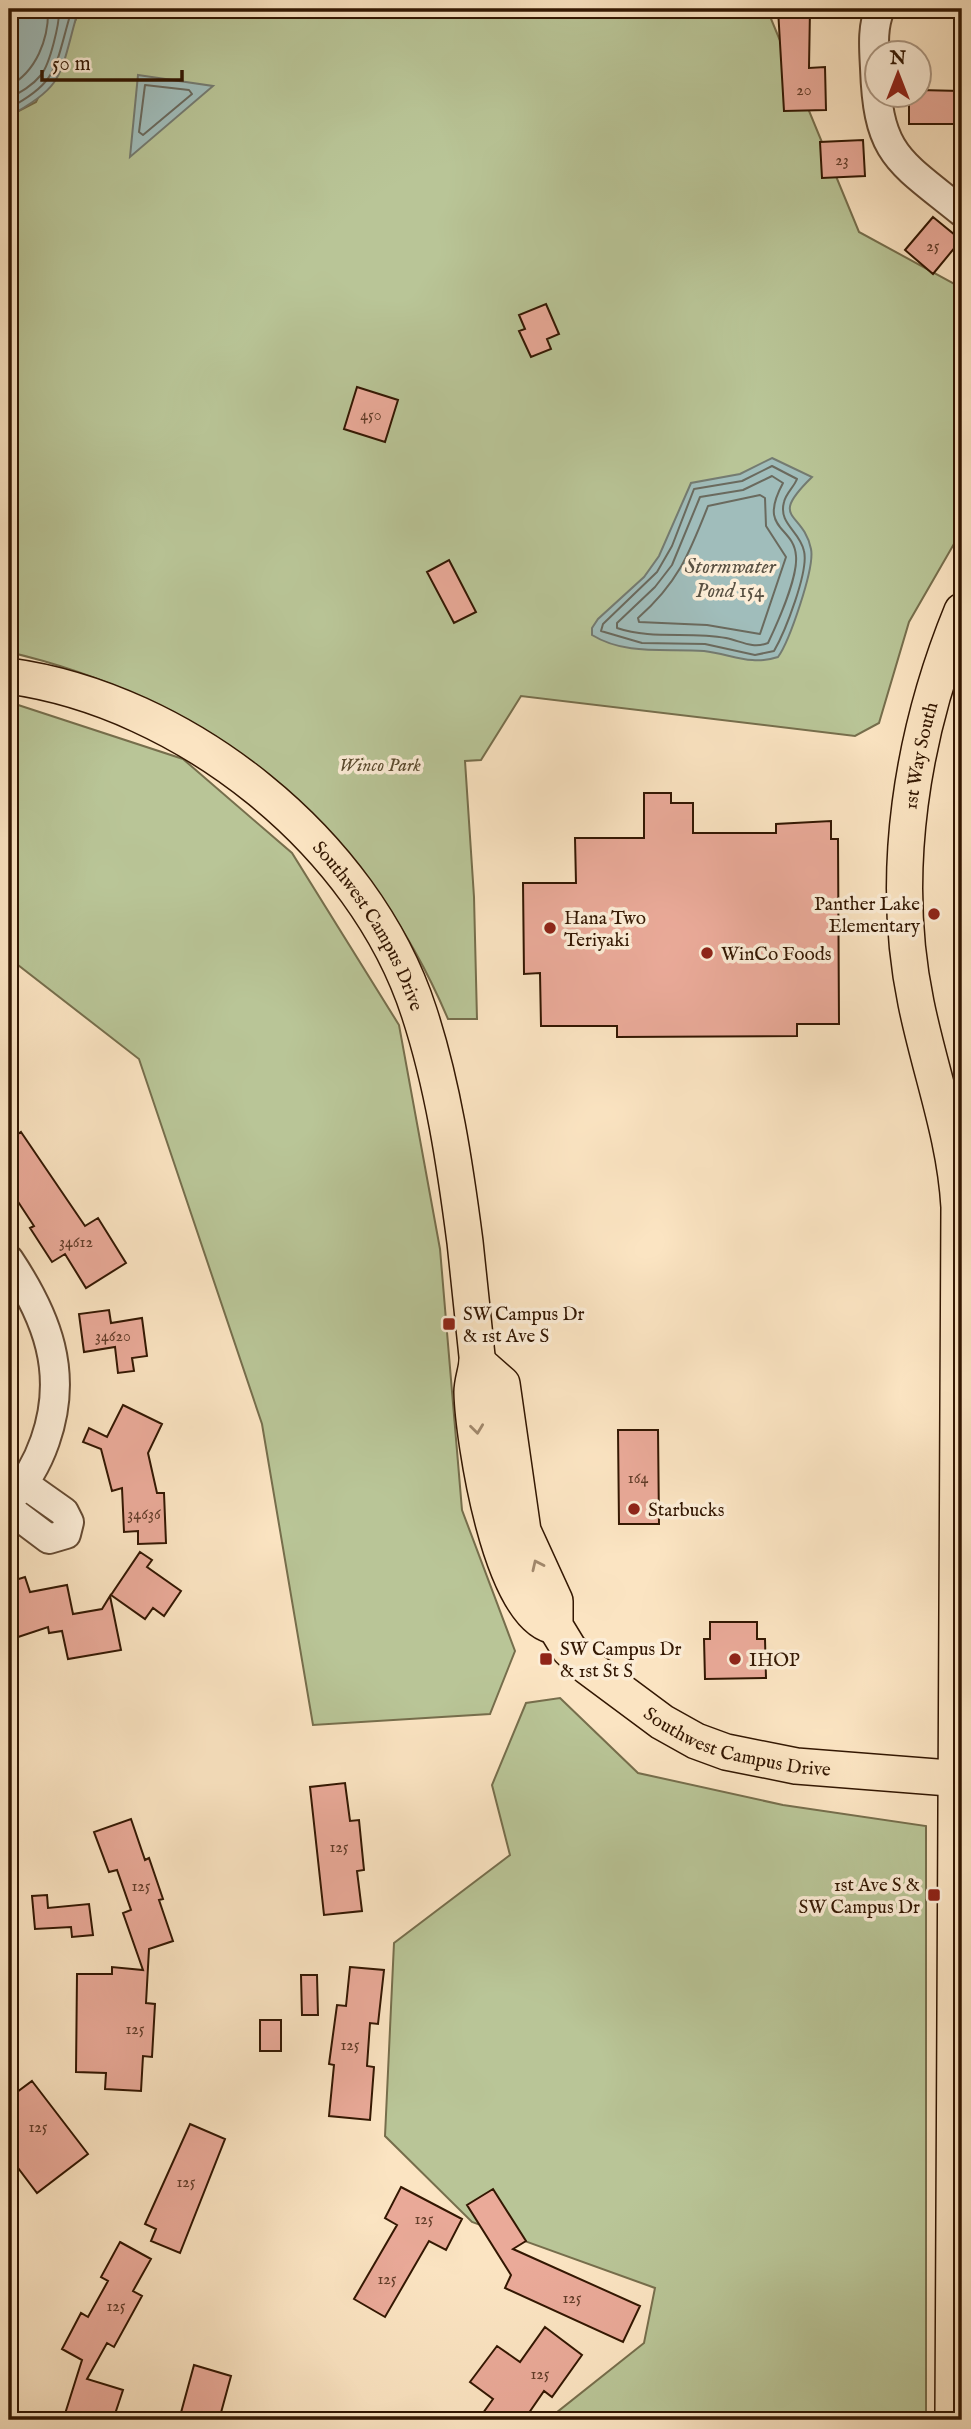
<svg xmlns="http://www.w3.org/2000/svg" width="971" height="2429" viewBox="0 0 971 2429" font-family="'IM FELL English',serif">
  <style>
    .green { fill: #b9c597; stroke: #766e4c; stroke-width: 2 }
    .water { fill: #a0bdbb; stroke: #747b71; stroke-width: 2 }
    .lines { fill: none; stroke-linecap: round; stroke-linejoin: round }
    .shore { stroke: #6a6a5e; stroke-width: 2 }
    .building { fill: #eaaa99; stroke: #331702; stroke-width: 2 }
    .minor-casing { stroke: #654a32; stroke-width: 32 }
    .major-casing { stroke: #331702; stroke-width: 38 }
    .minor { stroke: #fcedd7; stroke-width: 28 }
    .major { stroke: #fbe4c2; stroke-width: 35 }
    .oneway { stroke: #a1886c }
    .poi-dot { fill: #8f2418; stroke: #fcedd7; stroke-width: 2.5 }
    .labels { text-anchor: middle; stroke-width: 7; stroke-linejoin: round; paint-order: stroke }
    .number-label { font-size: 16px; fill: #613c28 }
    .street-label { font-size: 19px; fill: #331702; stroke: #fcedd7 }
    .park-label { font-size: 19px; font-style: italic; fill: #5b4b2f; stroke: #fcedd7 }
    .poi-label { font-size: 19px; fill: #331702; stroke: #fcedd7; text-anchor: start }
    .water-label { font-size: 21px; font-style: italic; fill: #595143; stroke: #fcedd7 }
  </style>
  <rect width="100%" height="100%" fill="#fbe4c2"/>
  <filter id="stains"><feTurbulence type="fractalNoise" baseFrequency=".00286" numOctaves="4"/><feColorMatrix values="0 0 0 0 .2 0 0 0 0 .09 0 0 0 0 .02 0 0 0 .5 -.17"/></filter>
  <radialGradient id="worn" r=".72"><stop offset=".6" stop-color="#630" stop-opacity="0"/><stop offset="1" stop-color="#630" stop-opacity=".3"/></radialGradient>
  <path class="green" d="M74,9H767L859,232L962,288V530L909,622L879,723L855,736L521,696L481,760L465,761L474,897L477,1019H448C366,826 212,700 9,652V116L36,102L76,19Z
    M9,702L183,759L292,853L399,1025L440,1249L462,1510L515,1651L490,1714L313,1725L262,1424L139,1059L9,958Z
    M560,1698L638,1773L783,1805L926,1826V2420H553L556,2413L644,2343L655,2288L472,2222L385,2136L394,1943L510,1855L492,1785L526,1703Z"/>
  <path class="water" d="M9,9H74L76,18C60,75 64,87 9,116Z
    M138,75L213,86L130,157Z
    M772,458L812,477C767,521 803,510 811,549C815,568 789,642 778,657C751,666 731,654 704,651C667,648 626,656 592,635V628L598,619L644,577L659,556L691,483L740,474Z"/>
  <g class="lines">
    <path class="shore" d="M145,85L189,90L192,94L143,135L139,132Z
      M9,86C36,72 49,39 48,9
      M9,98C21,92 32,86 41,75C50,64 60,22 59,9
      M9,108C57,83 55,68 69,19L68,9
      M772,466L797,479C794,487 786,493 784,502C778,524 800,531 804,551C809,571 785,632 774,651L755,655L705,644L642,643L601,631L603,624L657,572L672,546L694,489L742,481Z
      M772,476L783,483C757,531 794,525 796,556C798,577 777,624 768,643C752,649 741,641 726,638C690,631 652,640 617,628V623L655,587L672,565L700,497L743,490Z
      M760,495L765,498L766,526L786,557L760,634L707,625L639,622L638,618C678,583 689,554 708,506Z"/>
  </g>
  <path class="building" d="M778,9H810L809,68L825,67L826,110L784,111Z
    M919,90L961,91V124H909V94H919Z
    M863,140L865,176L822,178L820,142Z
    M933,217L961,240L933,274L905,250Z
    M546,304L559,334L547,339L551,349L531,357L519,331L525,329L519,315Z
    M357,387L398,400L385,442L344,429Z
    M449,560L476,612L454,623L427,572Z
    M644,793H671V803H693V833H776V824L831,821V839H838L839,1024H797V1036L617,1037V1026H541L540,973L524,974L523,883H576L575,838H644Z
    M21,1132L85,1226L98,1218L126,1263L86,1288L65,1254L52,1262L30,1228L34,1226L9,1188V1140Z
    M109,1310L111,1323L142,1318L147,1356L132,1358L134,1371L118,1373L115,1347L84,1352L79,1314Z
    M123,1405L162,1424L148,1453L157,1493H164L166,1543L138,1544V1531L124,1532L122,1488L112,1491L101,1449L83,1442L89,1428L107,1437Z
    M618,1430H658L659,1524H619Z
    M140,1552L152,1560L147,1567L181,1591L164,1616L153,1608L145,1619L111,1595Z
    M25,1577L30,1592L67,1585L73,1614L102,1609L110,1596L121,1650L68,1659L62,1631L49,1633L48,1627L9,1640V1582Z
    M710,1622H757V1639H765L766,1678L705,1679L704,1639H710Z
    M345,1783L350,1821L359,1820L364,1870L357,1871L362,1911L324,1915L310,1787Z
    M131,1819L145,1860L149,1858L163,1899L159,1900L173,1941L149,1949L146,2003L155,2004L152,2057L143,2056L141,2091L105,2089L106,2073L76,2072L77,1974H112V1967L143,1970L123,1913L131,1910L117,1870L109,1872L94,1832Z
    M47,1895L48,1908L89,1904L93,1935L72,1937L71,1927L35,1929L32,1896Z
    M350,1967L384,1970L378,2024L370,2023L367,2066L374,2067L370,2120L329,2116L334,2065L329,2064L337,2005L346,2006Z
    M301,1975H317L318,2015H302Z
    M260,2020H281V2051H260Z
    M32,2081L88,2154L37,2193L9,2156V2098Z
    M190,2124L225,2139L180,2253L151,2241L156,2229L145,2224Z
    M401,2187L462,2219L446,2250L429,2241L385,2317L354,2299L397,2225L385,2218Z
    M493,2189L526,2241L513,2249L640,2306L623,2342L505,2288L511,2275L467,2205Z
    M120,2242L151,2259L133,2291L142,2296L114,2347L107,2343L87,2379L123,2390L113,2420H75L64,2417L82,2360L62,2349L81,2313L88,2317L108,2281L101,2277Z
    M545,2327L582,2355L552,2397L544,2391L524,2420H478L493,2399L470,2382L497,2346L520,2362Z
    M194,2365L231,2376L219,2420H179Z"/>
  <g class="lines">
    <defs>
      <path id="minor" d="M880,9C872,27 874,48 875,68C878,155 898,160 962,212
        M9,1260C47,1317 69,1373 45,1441C37,1464 26,1483 9,1501
        M9,1509L49,1539L66,1534L69,1522L64,1512L23,1483"/>
      <g id="major">
        <path id="s1" d="M9,676C184,700 364,842 419,1012C443,1085 455,1165 465,1242C469,1280 473,1318 477,1356C478,1368 472,1380 472,1392C473,1438 501,1620 555,1626"/>
        <path id="s2" d="M477,1362L502,1384L523,1531L555,1601V1626L569,1649L588,1667L662,1722L696,1741L726,1752L796,1766L962,1779"/>
        <path id="s3" d="M953,2420L959,1207C955,1136 930,1072 916,1003C889,873 912,733 962,611"/>
      </g>
    </defs>
    <use href="#minor" class="minor-casing"/>
    <use href="#major" class="major-casing"/>
    <use href="#minor" class="minor"/>
    <use href="#major" class="major"/>
  </g>
  <defs><path id="oneway-chevron" d="M-2-3.5L2.5 0L-2 3.5" fill="none" stroke-width="1.6" stroke-linecap="round" stroke-linejoin="round" transform="scale(1.75)"/></defs>
  <g class="oneway">
    <use href="#oneway-chevron" transform="translate(477 1429) rotate(83)"/>
    <use href="#oneway-chevron" transform="translate(537 1565) rotate(-115)"/>
  </g>
  <g class="poi-dot">
    <circle cx="934" cy="914" r="7"/>
    <circle cx="550" cy="928" r="7"/>
    <circle cx="707" cy="953" r="7"/>
    <rect x="442" y="1317" width="14" height="14" rx="3.5"/>
    <circle cx="634" cy="1509" r="7"/>
    <rect x="539" y="1652" width="14" height="14" rx="3.5"/>
    <circle cx="735" cy="1659" r="7"/>
    <rect x="927" y="1888" width="14" height="14" rx="3.5"/>
  </g>
  <g class="labels">
    <g class="number-label">
      <text x="804" y="95">20</text>
      <text x="842" y="165">23</text>
      <text x="933" y="251">25</text>
      <text x="371" y="420">450</text>
      <text x="76" y="1247">34612</text>
      <text x="113" y="1341">34620</text>
      <text x="638" y="1483">164</text>
      <text x="144" y="1519">34636</text>
      <text x="339" y="1852">125</text>
      <text x="141" y="1891">125</text>
      <text x="135" y="2034">125</text>
      <text x="350" y="2050">125</text>
      <text x="38" y="2132">125</text>
      <text x="186" y="2187">125</text>
      <text x="424" y="2224">125</text>
      <text x="387" y="2284">125</text>
      <text x="572" y="2303">125</text>
      <text x="116" y="2311">125</text>
      <text x="540" y="2379">125</text>
    </g>
    <g class="street-label">
      <text dy="7" stroke="none"><textPath href="#s3" startOffset="1671">1st Way South</textPath></text>
      <text dy="7" stroke="none"><textPath href="#s1" startOffset="455">Southwest Campus Drive</textPath></text>
      <text dy="7" stroke="none"><textPath href="#s2" startOffset="508">Southwest Campus Drive</textPath></text>
    </g>
    <g class="park-label">
      <text x="380" y="771">Winco Park</text>
    </g>
    <g class="poi-label">
      <text x="920" y="910" text-anchor="end">Panther Lake<tspan x="920" dy="22">Elementary</tspan></text>
      <text x="564" y="924">Hana Two<tspan x="564" dy="22">Teriyaki</tspan></text>
      <text x="721" y="960">WinCo Foods</text>
      <text x="463" y="1320">SW Campus Dr<tspan x="463" dy="22">&amp; 1st Ave S</tspan></text>
      <text x="648" y="1516">Starbucks</text>
      <text x="560" y="1655">SW Campus Dr<tspan x="560" dy="22">&amp; 1st St S</tspan></text>
      <text x="749" y="1666">IHOP</text>
      <text x="920" y="1891" text-anchor="end">1st Ave S &amp;<tspan x="920" dy="22">SW Campus Dr</tspan></text>
    </g>
    <g class="water-label">
      <text x="730" y="573">Stormwater<tspan x="730" dy="24">Pond 154</tspan></text>
    </g>
  </g>
  <rect width="971" height="2429" fill="none" stroke="#fbe4c2" stroke-width="35"/>
  <rect x="10" y="10" width="950" height="2408" fill="none" stroke="#331702" stroke-width="3.5"/>
  <rect x="18" y="18" width="936" height="2394" fill="none" stroke="#331702" stroke-width="2"/>
  <g transform="translate(898 74)"><circle r="33" fill="#fcedd7" stroke="#ac9782" stroke-width="2"/>
  <path d="M0-5L12 26L0 18L-12 26Z" fill="#8f2418"/>
  <text y="-10" font-size="19" font-weight="bold" text-anchor="middle" fill="#331702">N</text>
  </g>
  <path d="M42 70v10h140v-10" fill="none" stroke="#331702" stroke-width="3.5"/>
  <text x="52" y="70" font-size="21" fill="#331702" stroke="#fcedd7" stroke-width="5" paint-order="stroke">50 m</text>
  <rect width="100%" height="100%" filter="url(#stains)"/>
  <rect width="100%" height="100%" fill="url(#worn)"/>
</svg>
